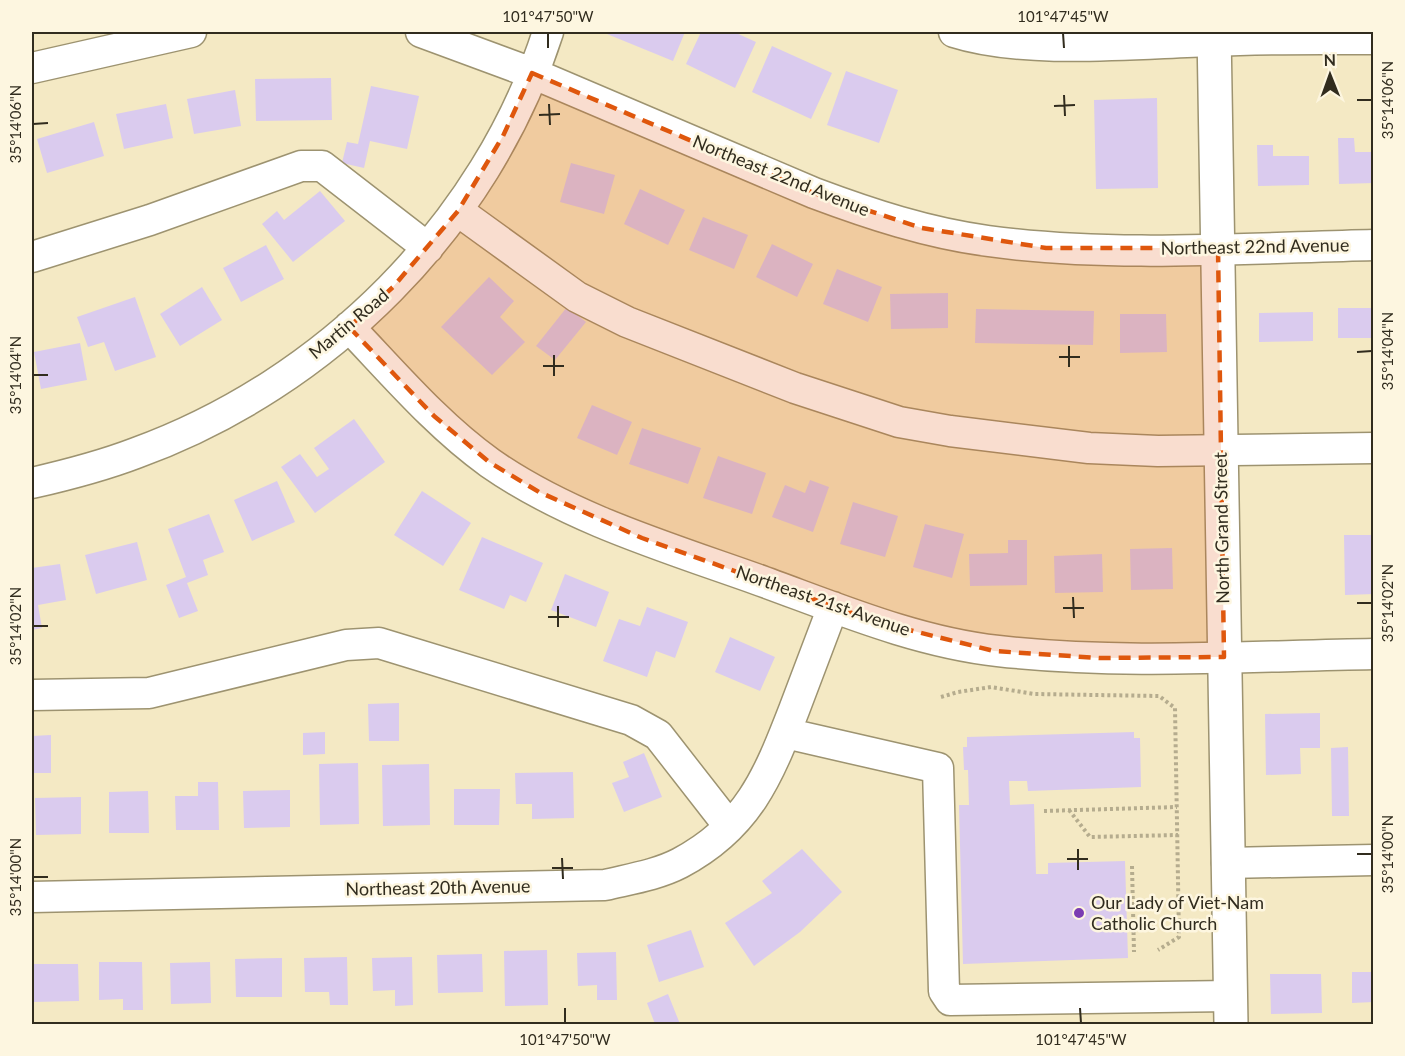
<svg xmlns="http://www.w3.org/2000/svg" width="1405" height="1056" viewBox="0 0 1405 1056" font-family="Lato,sans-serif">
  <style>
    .building { fill: #dacbee }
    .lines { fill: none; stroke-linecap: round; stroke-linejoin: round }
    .minor-casing { stroke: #9d9370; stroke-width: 33 }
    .major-casing { stroke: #9d9370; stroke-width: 36 }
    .path { stroke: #b5ac8e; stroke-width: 4; stroke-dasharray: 3 3; stroke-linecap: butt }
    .minor { stroke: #fff; stroke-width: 30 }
    .major { stroke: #fff; stroke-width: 33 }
    .marked { fill: #df570d; fill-opacity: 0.2; stroke: #df570d; stroke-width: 4.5; stroke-dasharray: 12 8; stroke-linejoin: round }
    .ticks { fill: none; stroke: #312c1e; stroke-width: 2 }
    .poi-dot { fill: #7b3db2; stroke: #fdf6e0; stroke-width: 2 }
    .labels { text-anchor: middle; stroke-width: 5; stroke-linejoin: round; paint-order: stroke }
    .street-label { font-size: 18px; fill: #312c1e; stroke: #fdf6e0 }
    .poi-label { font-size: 18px; fill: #312c1e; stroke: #fdf6e0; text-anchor: start }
    .neatline { fill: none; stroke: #312c1e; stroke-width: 2 }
    .ticks-label { font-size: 15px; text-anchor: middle; fill: #312c1e }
  </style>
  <rect width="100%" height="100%" fill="#f4e9c4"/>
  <path class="building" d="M609,32H685L673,61L607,34Z
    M701,32H734L756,42L735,88L686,64Z
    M772,46L832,73L811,119L752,92Z
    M846,71L898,90L879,143L827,125Z
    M331,78L332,120L256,121L255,79Z
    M371,86L419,96L407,149L370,141L364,168L342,163L347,142L358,144Z
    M235,90L241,126L194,134L187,99Z
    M1157,98L1158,188L1096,189L1094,100Z
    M166,104L173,138L124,149L116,114Z
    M94,122L104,156L47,173L37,139Z
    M1338,138H1354L1355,152H1374V183L1339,184Z
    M1257,145H1273V156H1309V185L1258,186Z
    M571,163L615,175L604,214L560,202Z
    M640,189L685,210L668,245L624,224Z
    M320,191L345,221L293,262L262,224L277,211L284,220Z
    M703,217L748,235L734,269L689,250Z
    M772,244L813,264L797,297L756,277Z
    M266,245L284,279L241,302L223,268Z
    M837,269L882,287L868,322L823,304Z
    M489,277L514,301L500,317L525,342L492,375L441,327Z
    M202,287L222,320L180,346L160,314Z
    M948,293V328L891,329L890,294Z
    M135,297L156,357L115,371L104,342L88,347L77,317Z
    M567,307L586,322L555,360L536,346Z
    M1338,308H1374V338H1338Z
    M976,309L1094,311L1093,345L975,343Z
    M1313,312V341L1259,342V313Z
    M1120,314H1166L1167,352L1120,353Z
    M80,343L87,380L41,389L34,352Z
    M592,405L632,422L617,455L577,438Z
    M354,419L385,462L315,513L281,467L300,454L317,477L329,469L314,448Z
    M642,428L701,448L688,484L629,464Z
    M718,456L766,473L752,514L703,498Z
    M810,480L829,487L813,532L772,517L785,485L805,493Z
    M277,481L295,522L252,541L234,500Z
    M422,491L471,523L443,566L394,535Z
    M853,502L898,516L885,557L840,544Z
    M209,514L224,552L203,560L208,575L187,583L198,611L179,618L166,585L186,577L168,529Z
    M925,524L964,534L952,578L913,567Z
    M1344,535H1374V594L1345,595Z
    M482,537L543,563L526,602L510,595L504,609L459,590Z
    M1008,540H1027V585L970,586L969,554L1008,553Z
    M137,542L147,580L96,594L85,555Z
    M1172,548L1173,589L1131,590L1130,549Z
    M1102,554L1103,592L1055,593L1054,556Z
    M60,564L66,600L38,605L42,628L32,630V568Z
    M565,574L609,592L596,627L551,610Z
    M647,607L688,622L675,658L656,651L647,677L603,661L619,619L640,626Z
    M730,637L775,657L760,691L715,672Z
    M399,703V741H369L368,704Z
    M1320,713V748H1300L1301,774L1266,775L1265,714Z
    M325,732V754L303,755V733Z
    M1134,732V738H1140L1141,787L1028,791L1027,781H1009L1010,805L1034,804L1036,874H1048V863L1125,861L1128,958L963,964L959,805H969L968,770H964L963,747H967V737Z
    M51,735V773H32V736Z
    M1348,747L1349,816H1332L1331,748Z
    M644,753L662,797L624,812L612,783L629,777L623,762Z
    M358,763L359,824L320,825L319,764Z
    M429,764L430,825L383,826L382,765Z
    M573,772L574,818L532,819V804H516L515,773Z
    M198,782H218L219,830H176L175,796H198Z
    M454,789H500L499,825H454Z
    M290,790V827L244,828L243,791Z
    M148,791L149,833H109V792Z
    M81,797V834L36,835L35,798Z
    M802,849L842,892L800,932L754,966L725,923L772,893L762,881Z
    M691,930L704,967L659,982L647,945Z
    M547,950L548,1005L505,1006L504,951Z
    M616,952L617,1000H597V985L578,986L577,953Z
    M482,954L483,992L438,993L437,955Z
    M347,957L348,1005H330L329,992H305L304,958Z
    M412,957L413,1005L395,1006V990L373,991L372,958Z
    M282,958V997H236L235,959Z
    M99,962H142L143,1010H123V999L99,1000Z
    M210,962L211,1003L171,1004L170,963Z
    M32,964H78L79,1001L32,1002Z
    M1352,972H1374V1002L1352,1003Z
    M1270,974H1321L1322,1013L1271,1014Z
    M668,994L680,1024H655L647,1003Z"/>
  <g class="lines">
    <defs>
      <path id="minor" d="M421,32L532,73L814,193C870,214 928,233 988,241C1111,258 1249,248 1374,245
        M954,32C1026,55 1137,43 1213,41C1267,38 1320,39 1374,39
        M32,68L191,32
        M458,211L577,297L627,322L795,388L899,422L950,431L1089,448L1158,451L1374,448
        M32,257L150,220L301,166H322L428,248
        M349,327C393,373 437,425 490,463C569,518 666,547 756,579C834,607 915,642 998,651C1122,665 1249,656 1374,654
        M32,483C67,475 102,466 136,453C326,384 486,225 548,32
        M32,695L149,693L346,645L379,643L631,720L658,735L729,826
        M785,733L938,768L944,991L950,1000L1230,996
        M1227,863L1374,860
        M32,897L605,885C630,879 657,875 680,863C748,827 768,777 794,710C807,675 820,641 833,607"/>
      <path id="major" d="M1214,32L1231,1024"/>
    </defs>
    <use href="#minor" class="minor-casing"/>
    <use href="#major" class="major-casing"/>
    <path class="path" d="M941,697L958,692L991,687L1034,694L1159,696L1175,708L1179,937L1158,950
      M1069,810L1090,837L1178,835
      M1044,811L1177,807
      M1132,866L1134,952"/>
    <use href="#minor" class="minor"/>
    <use href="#major" class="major"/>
  </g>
  <path class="marked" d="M532,73L814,193L922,228L1046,248H1218L1224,657L1099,658L994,651L877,622L642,538L539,492L489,462L434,416L349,327L393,287L458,211L503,136Z"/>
  <path class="ticks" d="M548,33V48M1063,33L1064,48M1064,95L1065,116M1357,100H1372M549,104L550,125M1054,106L1075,105M539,115L560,114M33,124L48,123M1069,346V367M1357,352L1372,351M554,355V376M1059,357H1080M543,366H564M33,375H48M1073,597L1074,618M1357,603H1372M558,606V627M1063,608H1084M548,617H569M33,626H48M1078,849V870M1357,854H1372M562,858L563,879M1067,859H1088M552,868H573M33,877H48M565,1008V1023M1080,1008L1081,1023"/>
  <circle class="poi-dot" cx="1079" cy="913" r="6"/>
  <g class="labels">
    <g class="street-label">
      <text transform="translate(781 176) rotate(22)" y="6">Northeast 22nd Avenue</text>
      <text transform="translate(1255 247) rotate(-1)" y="6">Northeast 22nd Avenue</text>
      <text transform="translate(349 324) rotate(-40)" y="6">Martin Road</text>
      <text transform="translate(1222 528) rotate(-91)" y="6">North Grand Street</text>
      <text transform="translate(823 601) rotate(19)" y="6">Northeast 21st Avenue</text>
      <text transform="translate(438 888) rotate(-1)" y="6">Northeast 20th Avenue</text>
    </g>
    <g class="poi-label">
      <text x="1091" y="909">Our Lady of Viet-Nam<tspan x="1091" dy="21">Catholic Church</tspan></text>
    </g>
  </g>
  <rect width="1405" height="1056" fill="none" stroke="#fdf6e0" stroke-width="66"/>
  <g transform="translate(1330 75) rotate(359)" stroke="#fdf6e0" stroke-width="4.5" paint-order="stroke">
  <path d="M0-4.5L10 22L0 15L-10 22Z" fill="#312c1e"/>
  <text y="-9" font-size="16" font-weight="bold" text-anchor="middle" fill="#312c1e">N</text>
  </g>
  <rect x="33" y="33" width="1339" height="990" class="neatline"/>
  <g class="ticks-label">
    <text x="548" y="22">101°47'50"W</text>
    <text x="1063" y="22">101°47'45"W</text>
    <text transform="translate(1388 100) rotate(-90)" y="5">35°14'06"N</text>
    <text transform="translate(16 124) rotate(-90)" y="5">35°14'06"N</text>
    <text transform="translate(1388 351) rotate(-90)" y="5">35°14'04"N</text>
    <text transform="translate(16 375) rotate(-90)" y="5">35°14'04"N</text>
    <text transform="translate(1388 603) rotate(-90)" y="5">35°14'02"N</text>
    <text transform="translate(16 626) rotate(-90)" y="5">35°14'02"N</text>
    <text transform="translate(1388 854) rotate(-90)" y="5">35°14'00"N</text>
    <text transform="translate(16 877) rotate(-90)" y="5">35°14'00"N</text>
    <text x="565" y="1045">101°47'50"W</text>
    <text x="1081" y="1045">101°47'45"W</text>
  </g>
</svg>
